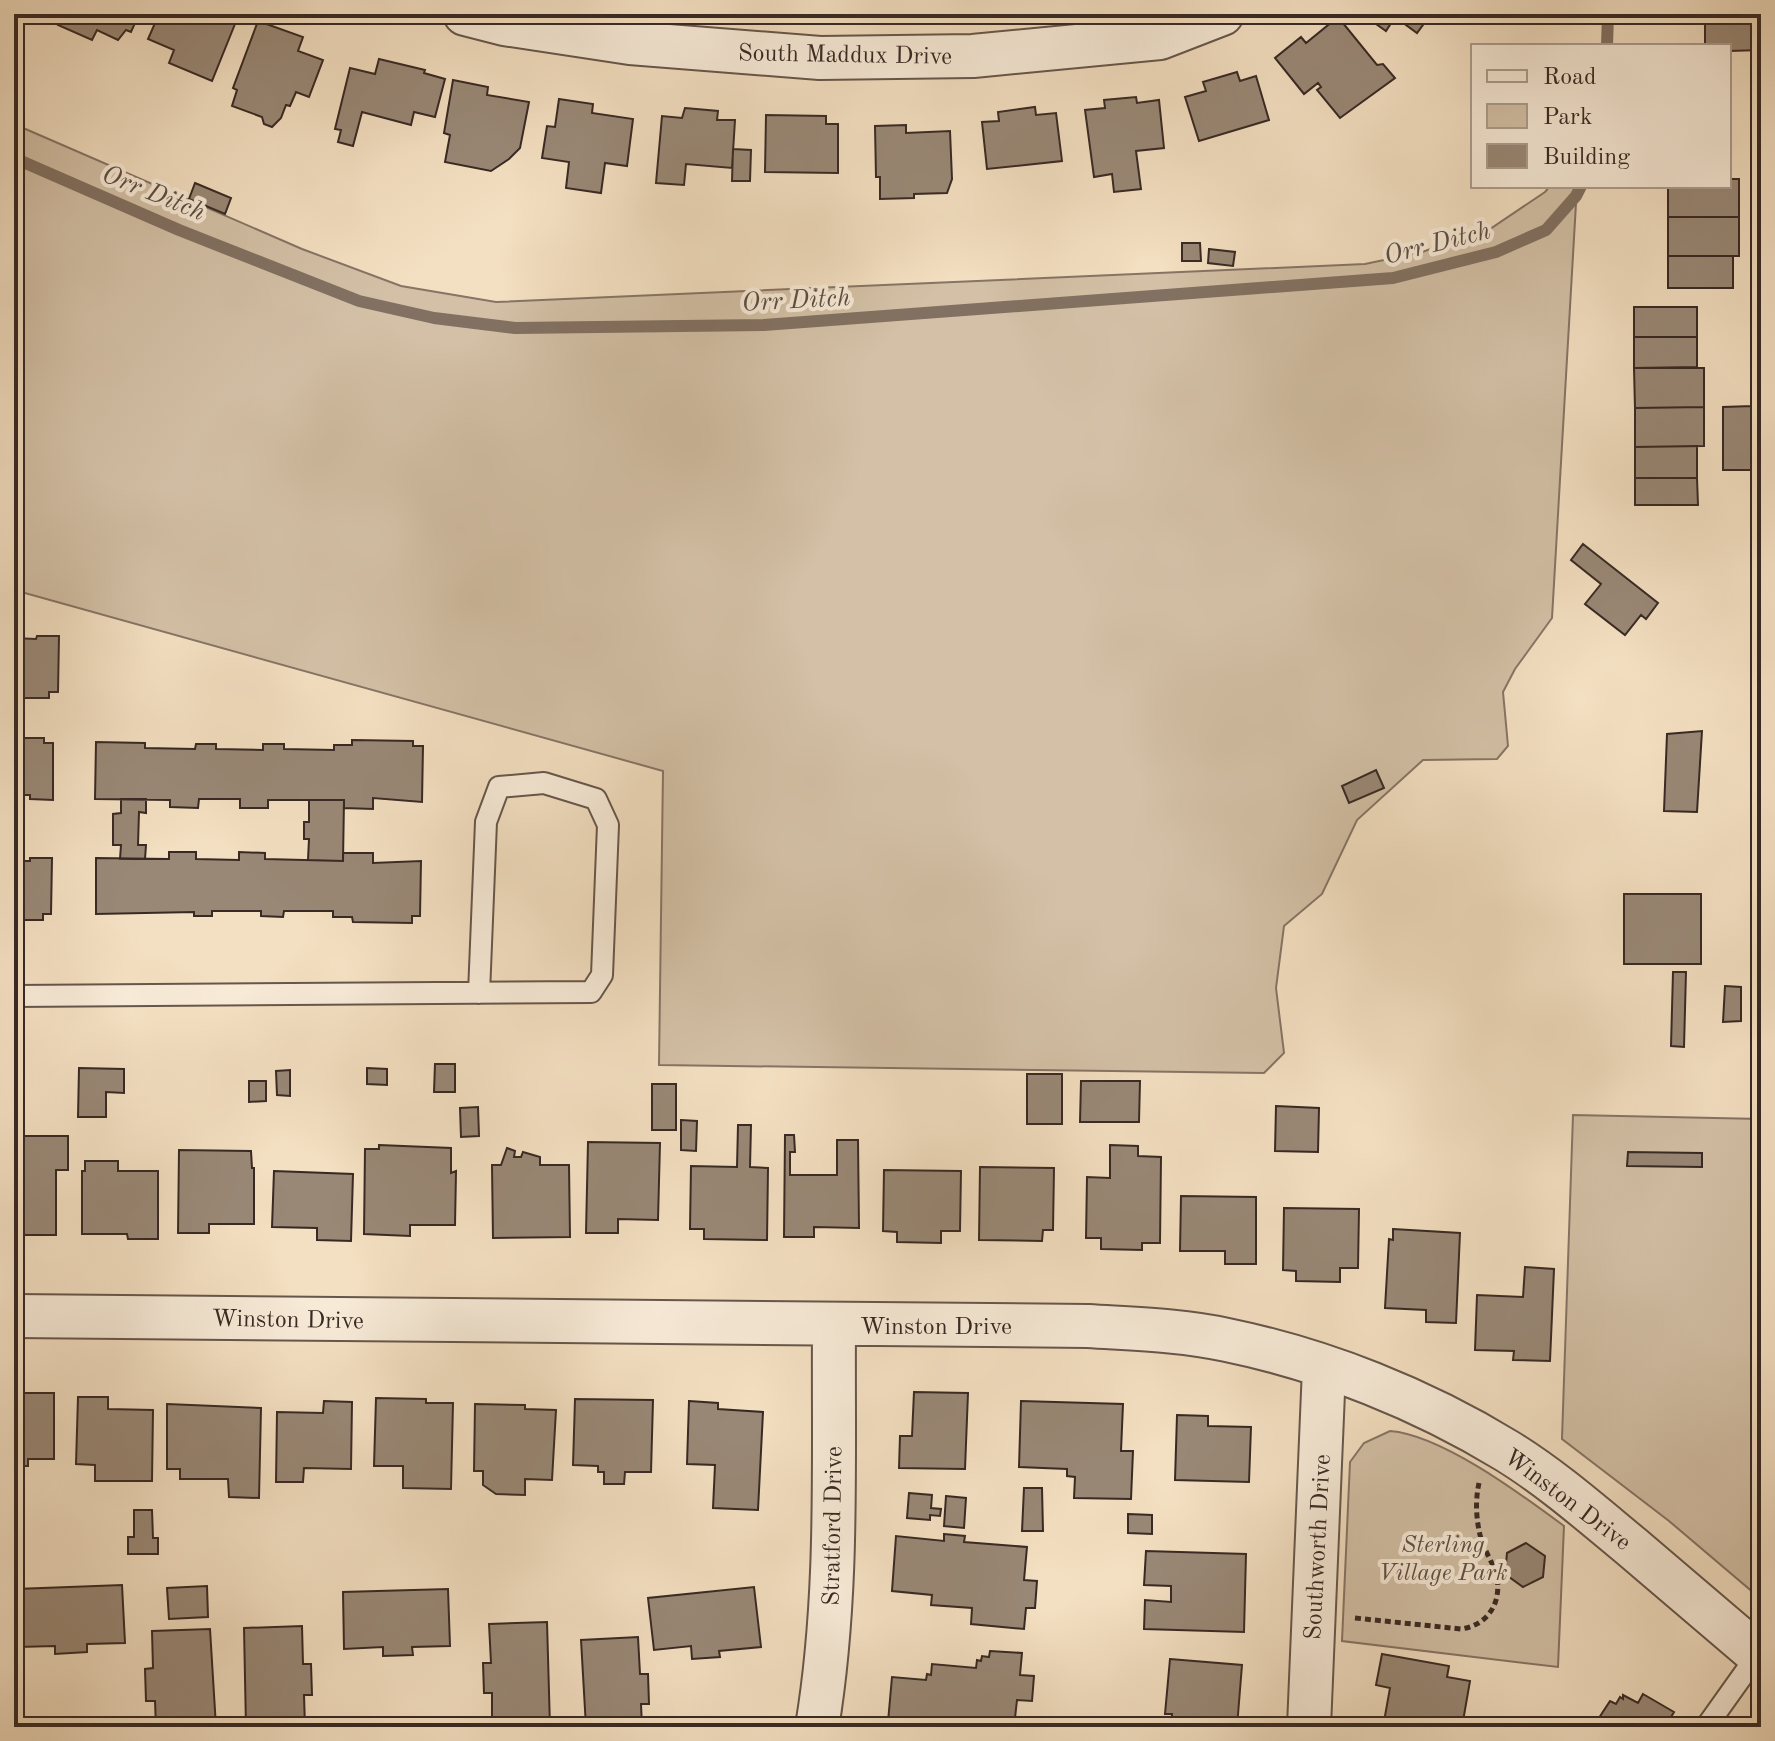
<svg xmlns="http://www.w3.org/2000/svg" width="1775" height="1741" viewBox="0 0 1775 1741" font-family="'Old Standard TT',serif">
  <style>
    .green { fill: #d3c0a6; stroke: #867465; stroke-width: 2 }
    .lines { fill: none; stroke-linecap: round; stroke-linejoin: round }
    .stream { stroke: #827162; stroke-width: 12 }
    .building { fill: #998876; stroke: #382924; stroke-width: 2 }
    .lane-casing { stroke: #67564b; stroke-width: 24 }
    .street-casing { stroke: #67564b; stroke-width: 46 }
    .path { stroke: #382924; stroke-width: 5; stroke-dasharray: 6 4; stroke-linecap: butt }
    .lane { stroke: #f7ead7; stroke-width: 20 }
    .street { stroke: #f7ead7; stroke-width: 42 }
    .labels { text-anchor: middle; stroke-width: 8; stroke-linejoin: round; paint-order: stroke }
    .street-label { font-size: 24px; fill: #382924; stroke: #f7ead7 }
    .park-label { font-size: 24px; font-style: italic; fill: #5f4f44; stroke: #f7ead7 }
    .water-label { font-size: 26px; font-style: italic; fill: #5d4d43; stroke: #f7ead7 }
  </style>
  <rect width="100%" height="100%" fill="#f3dfc1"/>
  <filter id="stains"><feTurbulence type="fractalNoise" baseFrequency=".0025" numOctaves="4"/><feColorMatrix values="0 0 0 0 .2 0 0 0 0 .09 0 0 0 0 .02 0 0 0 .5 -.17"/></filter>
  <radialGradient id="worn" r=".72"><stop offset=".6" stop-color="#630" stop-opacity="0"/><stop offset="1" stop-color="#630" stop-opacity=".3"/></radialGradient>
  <path class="green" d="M14,124L302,249L401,286L496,302L1365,264L1422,252L1490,229L1545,192L1550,186H1577L1552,618L1515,669L1503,692L1508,746L1497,759L1423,760L1357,820L1322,894L1284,926L1276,988L1284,1053L1264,1073L659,1065L663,771L14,590Z
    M1573,1115L1761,1119V1599L1669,1521L1562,1439Z
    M1390,1431C1442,1435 1522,1495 1564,1526L1558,1667L1342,1641L1350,1462L1364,1443Z"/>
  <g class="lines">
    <path class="stream" d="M1607,46L1608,14
      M14,158L179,230L359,301L434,318L515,328L764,325L1393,278L1496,252L1546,230L1576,196L1581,186"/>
  </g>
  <path class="building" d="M63,14H139L131,32L126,30L118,40L97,30L92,40L58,25Z
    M159,14H239L212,81L169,63L174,50L148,39Z
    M1362,14H1431L1417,33L1395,17L1386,31Z
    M1705,14H1761V50L1729,51V46H1705Z
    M1338,17L1377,65L1383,64L1395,78L1340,118L1317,90L1321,87L1318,83L1304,94L1275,58L1301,37L1306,43Z
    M258,21L303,37L298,51L323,60L309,97L296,92L290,106L286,105L281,118L272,127L264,124L262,117L232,106L237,90L233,88Z
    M379,59L425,70L424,73L445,79L435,117L414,112L411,125L362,112L353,146L338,142L341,130L335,129L350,68L375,74Z
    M1237,72L1240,81L1256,76L1269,120L1199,141L1185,97L1206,91L1203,82Z
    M453,80L488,87L487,95L529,102L520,148L509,159L491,171L445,162L450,135L444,133Z
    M1136,97L1137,103L1159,100L1164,148L1136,151L1141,189L1114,192L1112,174L1094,177L1085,110L1105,108L1104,100Z
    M559,99L593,104L592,113L633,119L627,166L605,163L601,193L566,188L569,162L542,158L547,126L555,127Z
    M1035,107L1036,115L1056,113L1062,161L987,169L982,122L999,121L998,112Z
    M685,108L718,111L717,120H735L732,168L686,164L684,185L656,183L662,116L682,118Z
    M766,115L826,116V124H838V173L765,172Z
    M906,125V133L950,131L952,179L947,193L914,194V198L880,199V177H876L875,126Z
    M733,149L751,150L750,181H732Z
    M1729,179H1739V217H1668V186H1729Z
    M195,183L231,198L225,214L189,199Z
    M1668,217H1739V256H1668Z
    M1182,243H1200L1201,261H1182Z
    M1209,249L1235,252L1233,266L1208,263Z
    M1668,256H1733V288H1668Z
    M1634,307H1697V337H1634Z
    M1634,337H1697V367L1634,368Z
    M1634,368H1704V407L1635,408Z
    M1753,399H1761V470H1753Z
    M1752,406L1753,470H1723V407Z
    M1704,407V446L1635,447V408Z
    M1697,446V478H1635V447Z
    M1635,478H1697L1698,505H1635Z
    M1583,544L1658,603L1646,619L1641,615L1625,635L1585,604L1601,584L1571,560Z
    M37,636H59L58,692H49V698H14V638L36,639Z
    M1702,731L1697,812L1664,811L1667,734Z
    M14,738H44V743H53V800L30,799V795H14Z
    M352,740L413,741V746H423L422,802L373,798V809L344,808V800H268V808H240V799H199L198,808L170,807V800L95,799L96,742L145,743V748L195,749L196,744H216V749L263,750V744H284V749L334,750V745H352Z
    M1376,770L1384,788L1349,803L1342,786Z
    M121,799H146V813L139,812L138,845H146L145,859H120L121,845H113V814L121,813Z
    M309,800H344L343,861L308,860L309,839H304V822H309Z
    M169,852H196V859L239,860V852L265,853V859L343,861V853H373V863L421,861L420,916H412V923L353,922L352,917H333V911H284L283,917L261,916V911H212V916H194V912L96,914V858L169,859Z
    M30,858H52L51,914H43V920H14V861H30Z
    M1624,894H1701V964H1624Z
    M1673,972H1686L1684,1047L1671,1046Z
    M1725,986L1741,987V1021L1723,1022Z
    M435,1064H455V1092H434Z
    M79,1068L124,1069V1093L106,1092V1117H78Z
    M367,1068L387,1069V1085L367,1084Z
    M290,1070V1096L277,1095L276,1071Z
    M1027,1074H1062V1124H1027Z
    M249,1081H266V1101L249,1102Z
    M1081,1081H1140L1139,1122H1080Z
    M652,1084H676V1130H652Z
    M1276,1106L1319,1108L1318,1152L1275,1151Z
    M478,1107L479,1136L461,1137L460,1108Z
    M681,1120L697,1121L696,1151L681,1150Z
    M738,1125H751L750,1167L768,1168L767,1240L704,1239V1229H690L691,1166L737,1167Z
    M785,1135H794L795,1152H790V1175H837V1140H858L859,1228L814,1227V1237H784Z
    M14,1136H68V1170H56V1235H14Z
    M588,1142L660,1143L658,1220L618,1219V1233H586Z
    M379,1145L451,1148V1173L456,1171L455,1225H410V1236L364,1234L365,1149H379Z
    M1110,1145L1138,1146V1156L1161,1157L1160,1243H1142V1250L1101,1249V1238H1086L1087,1177L1110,1178Z
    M507,1148L515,1151L514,1157H521L523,1152L540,1157V1165H569L570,1237L493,1238L492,1165H501Z
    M179,1150L251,1151L252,1168H254V1224H209V1233H178Z
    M1628,1152L1702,1153V1167L1627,1166Z
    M85,1161H118V1171H158V1239H128L127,1234H82V1171H85Z
    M980,1167L1054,1168L1053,1230H1043L1042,1241L979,1240Z
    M884,1170L961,1171L960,1231H941V1243L897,1242V1232L883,1231Z
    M274,1171L353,1174L351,1241L317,1240V1228L272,1227Z
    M1181,1196L1256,1197V1264H1225V1251H1180Z
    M1284,1208L1359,1209L1358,1268H1340V1282L1296,1281V1271L1283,1270Z
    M1393,1229L1460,1233L1456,1323L1426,1322V1310L1385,1308L1389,1239L1393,1240Z
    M1525,1267L1554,1269L1550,1361L1513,1360L1514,1351L1475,1350L1477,1295L1523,1297Z
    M914,1392L968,1393L965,1469L899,1468L900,1436H912Z
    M14,1393H54V1459H28V1466H24V1486H14Z
    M78,1397H108V1409L153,1410L152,1481H95V1465L76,1464Z
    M376,1398L426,1399V1403H453L451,1489L403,1488V1466H374Z
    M575,1399L653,1400L651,1472H625L624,1484H604V1472H598V1466L573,1465Z
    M324,1401L352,1402L351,1469L304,1468L303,1482H276L277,1412L323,1413Z
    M689,1401L718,1403V1409L763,1412L758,1510L713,1508L715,1465L687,1464Z
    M1021,1401L1123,1404L1121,1451H1133L1131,1499L1074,1498L1075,1477L1067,1476V1469L1019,1467Z
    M167,1404L261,1408L259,1498L229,1497L228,1479H180V1469H167Z
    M475,1404L525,1405V1409L556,1410L552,1480L525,1479V1495L496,1494L483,1485V1471H474Z
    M1177,1415L1208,1416V1426L1251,1427L1249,1482L1175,1480Z
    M1024,1488H1042L1043,1531H1022Z
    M909,1493L932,1495L931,1508L941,1509L940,1516L930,1515V1520L907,1518Z
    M946,1496L966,1498L964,1528L944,1526Z
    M134,1510H152L153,1538H158V1554H128V1537H134Z
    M1128,1514L1152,1515V1534L1128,1533Z
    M944,1534L965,1536L964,1542L1027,1547L1024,1580L1037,1581L1035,1608H1026L1024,1629L971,1624L972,1608L931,1605L932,1595L892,1591L896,1536L944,1541Z
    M1526,1543L1545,1556L1543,1577L1523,1587L1505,1574L1507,1553Z
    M1146,1551L1246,1554L1244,1632L1144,1629L1145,1600L1171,1602V1586L1144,1585Z
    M122,1585L125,1643L87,1644V1652L55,1654V1646L18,1647L16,1589Z
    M207,1586L208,1617L169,1619L167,1588Z
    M754,1587L761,1647L719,1651L720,1657L692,1659L691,1646L654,1650L648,1598Z
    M448,1589L450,1646L412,1647L413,1655L383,1656V1647L344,1649L343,1592Z
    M547,1622L550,1727H492V1693H484L483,1663H491L489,1624Z
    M302,1626L303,1664H311L312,1695H304L305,1727H246L244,1628Z
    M210,1629L216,1727H156L155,1701H146L145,1669L153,1668L152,1631Z
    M638,1637L640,1674H648L649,1704H641L642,1727H586L581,1640Z
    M990,1651L1022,1653L1020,1675L1034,1676L1032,1701L1017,1700L1014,1727H948L888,1722L892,1677L926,1680L927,1674L931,1675L932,1664L976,1668L977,1660L981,1661L982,1656L989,1657Z
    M1382,1654L1449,1666L1447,1677L1470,1681L1462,1727H1383L1390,1688L1376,1685Z
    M1170,1659L1242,1665L1237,1727H1171L1172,1714H1165Z
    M1643,1694L1674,1712L1665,1727H1593L1610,1701L1616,1704L1620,1697L1623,1699V1695L1638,1703Z"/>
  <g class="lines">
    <defs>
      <path id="lane" d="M14,996L591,992L602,975L608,825L596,799L544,783L499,787L486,822L479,993
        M1706,1727L1758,1654"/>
      <path id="street" d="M465,14L504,24L630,43L820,58L973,56L1160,38L1222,14
        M14,1316L1088,1326C1134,1329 1181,1330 1227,1340C1324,1360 1422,1399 1507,1451C1551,1478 1592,1514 1632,1547C1675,1584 1718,1620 1761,1657
        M817,1727C839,1595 833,1459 834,1325
        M1309,1727L1324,1368"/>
    </defs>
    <use href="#lane" class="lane-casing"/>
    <use href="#street" class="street-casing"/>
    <path class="path" d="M1355,1618L1461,1629C1489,1625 1503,1601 1496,1573C1492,1562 1485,1551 1481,1539C1476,1520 1475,1501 1479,1483"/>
    <use href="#lane" class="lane"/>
    <use href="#street" class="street"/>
  </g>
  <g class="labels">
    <g class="street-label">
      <text transform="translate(845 54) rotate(1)" y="8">South Maddux Drive</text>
      <text transform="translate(288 1319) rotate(1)" y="8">Winston Drive</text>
      <text x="936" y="1334">Winston Drive</text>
      <text transform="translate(1568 1499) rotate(37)" y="8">Winston Drive</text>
      <text transform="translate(832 1526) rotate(-89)" y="8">Stratford Drive</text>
      <text transform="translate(1317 1547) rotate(-87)" y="8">Southworth Drive</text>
    </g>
    <g class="park-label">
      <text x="1443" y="1552">Sterling<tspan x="1443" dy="28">Village Park</tspan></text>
    </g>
    <g class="water-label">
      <text transform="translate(154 192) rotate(22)" y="9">Orr Ditch</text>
      <text transform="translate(1437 242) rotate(-14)" y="9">Orr Ditch</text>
      <text transform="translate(796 299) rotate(-3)" y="9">Orr Ditch</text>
    </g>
  </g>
  <rect width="1775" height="1741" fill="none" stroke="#f3dfc1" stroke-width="48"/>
  <rect x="16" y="16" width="1743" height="1709" fill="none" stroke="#382924" stroke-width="4"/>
  <rect x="24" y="24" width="1727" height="1693" fill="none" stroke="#382924" stroke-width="2"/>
  <rect x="1471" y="44" width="260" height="144" fill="#f7ead7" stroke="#ab9d8f" stroke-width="2"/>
  <rect x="1487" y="70" width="40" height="12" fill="#f7ead7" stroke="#ab9d8f" stroke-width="2"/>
  <text x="1543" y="84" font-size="24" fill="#382924">Road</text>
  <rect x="1487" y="104" width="40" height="24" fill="#d3c0a6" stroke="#ab9d8f" stroke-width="2"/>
  <text x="1543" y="124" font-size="24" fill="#382924">Park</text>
  <rect x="1487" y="144" width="40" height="24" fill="#998876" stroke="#ab9d8f" stroke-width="2"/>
  <text x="1543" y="164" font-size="24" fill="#382924">Building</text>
  <rect width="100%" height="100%" filter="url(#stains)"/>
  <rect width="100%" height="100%" fill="url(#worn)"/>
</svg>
